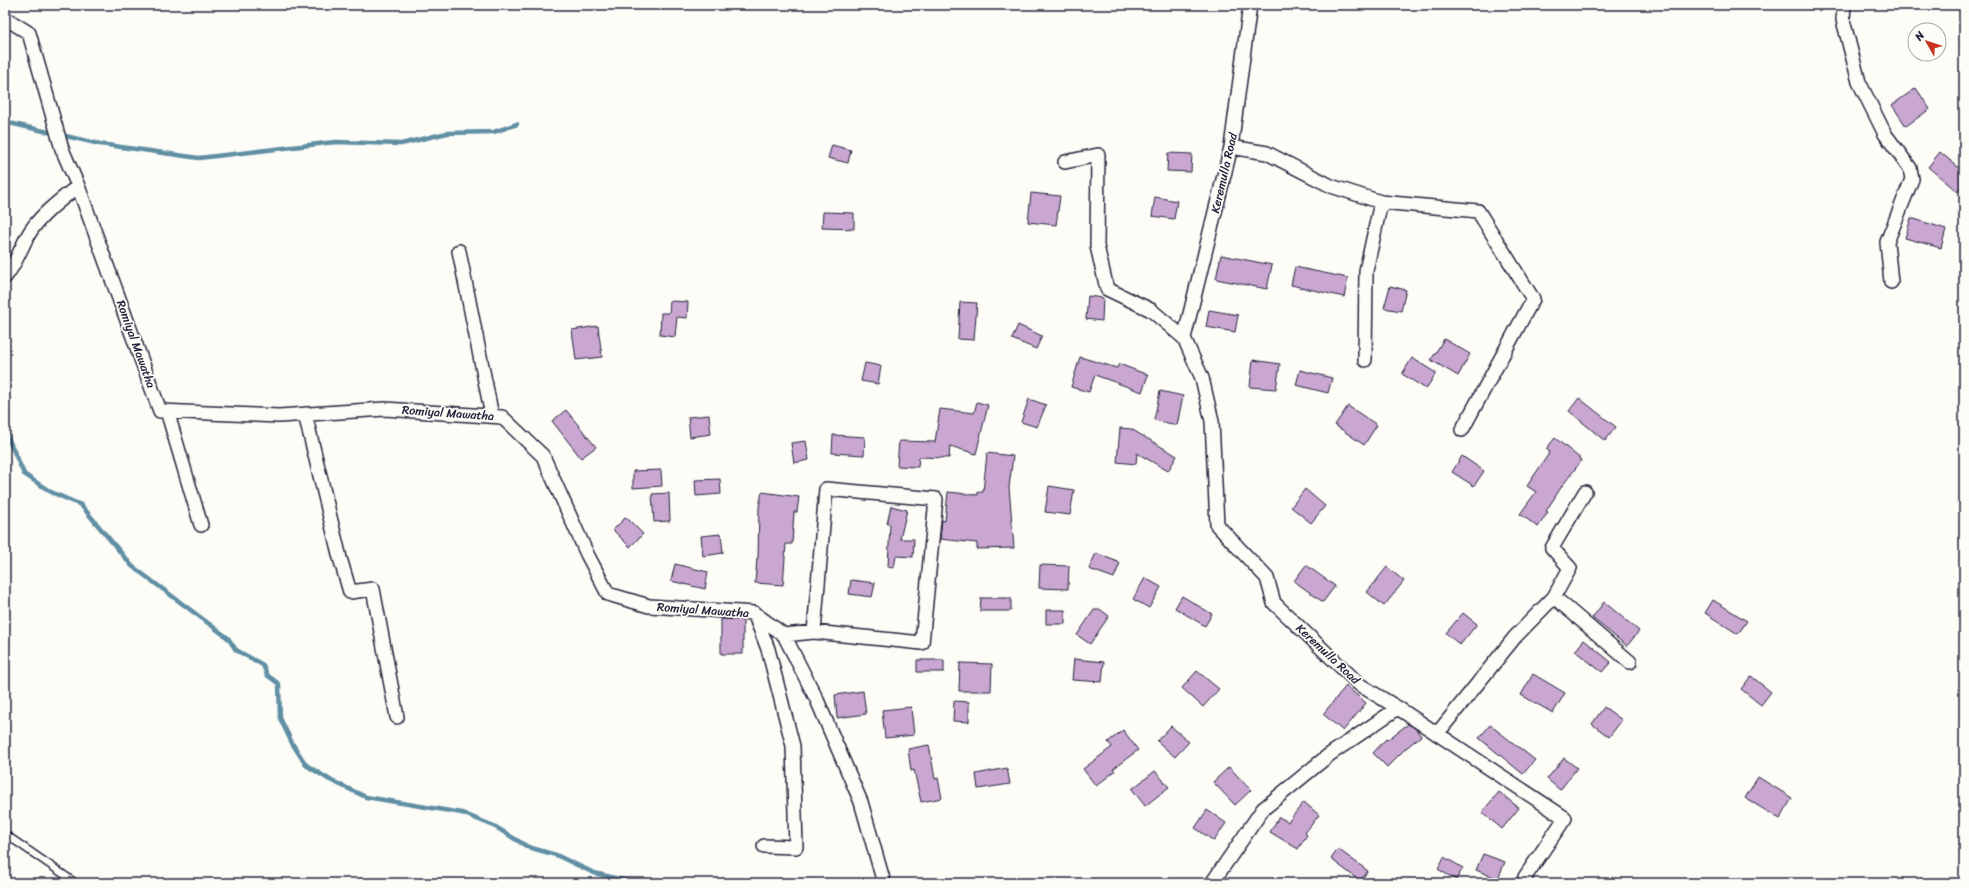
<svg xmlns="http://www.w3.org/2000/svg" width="1969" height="888" viewBox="0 0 1969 888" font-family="Sriracha,sans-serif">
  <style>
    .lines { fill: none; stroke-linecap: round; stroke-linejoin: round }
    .stream { stroke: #608fa4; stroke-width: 4.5 }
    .building { fill: #c9a7d1; stroke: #22223b }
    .lane-casing { stroke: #22223b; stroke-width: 9 }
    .street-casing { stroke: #22223b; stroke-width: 16 }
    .lane { stroke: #fdfcf7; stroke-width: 6 }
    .street { stroke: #fdfcf7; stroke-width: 13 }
    .labels { text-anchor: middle; stroke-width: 3.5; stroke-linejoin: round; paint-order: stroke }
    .street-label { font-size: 12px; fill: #22223b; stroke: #fdfcf7 }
  </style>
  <rect width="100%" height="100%" fill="#fdfcf7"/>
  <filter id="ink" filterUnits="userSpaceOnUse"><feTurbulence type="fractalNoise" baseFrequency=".025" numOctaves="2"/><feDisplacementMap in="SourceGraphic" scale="8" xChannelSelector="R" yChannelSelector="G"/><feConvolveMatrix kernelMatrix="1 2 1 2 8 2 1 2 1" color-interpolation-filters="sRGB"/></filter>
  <g filter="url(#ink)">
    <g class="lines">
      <path class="stream" d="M5,122L100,144L199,158L335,142L401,144L447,133L494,132L517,124
        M5,431L24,474L51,492L81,505L132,566L228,638L236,650L263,665L267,675L279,684L280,718L292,743L306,765L330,780L366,797L462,813L494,826L528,847L556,855L594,873L636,883"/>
    </g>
    <path class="building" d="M1916,88L1930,109L1906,126L1892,105Z
      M832,145L851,150L848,163L828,158Z
      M1940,152L1964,172V184L1958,192L1928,167Z
      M1168,153L1192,154L1191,172L1167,171Z
      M1031,193L1060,196L1056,225L1028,222Z
      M1155,197L1177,201L1174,219L1152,216Z
      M823,212L854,213V229L822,228Z
      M1911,218L1946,229L1941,248L1905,238Z
      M1221,255L1272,265L1267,289L1216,279Z
      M1295,267L1348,278L1344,297L1291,285Z
      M1390,286L1406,290L1401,311L1384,308Z
      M1088,296L1103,298L1102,321L1086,319Z
      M670,301L688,302L687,318L677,317L675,337L660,335L661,313H669Z
      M960,302L977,303L974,340L958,339Z
      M1209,310L1238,315L1235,332L1206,327Z
      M1018,325L1042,336L1036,349L1012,339Z
      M598,326L602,357L576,360L572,330Z
      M1444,339L1470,354L1458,376L1431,360Z
      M1080,357L1117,368L1119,364L1148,375L1142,392L1095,375L1089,392L1071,387Z
      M1412,358L1436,373L1426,389L1402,374Z
      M1253,360L1280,364L1276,389L1250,387Z
      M865,363L881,366L878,384L861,381Z
      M1300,370L1332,378L1328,393L1296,385Z
      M1160,391L1183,396L1177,425L1154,420Z
      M1579,398L1616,427L1605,441L1569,411Z
      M1029,399L1046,405L1037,427L1021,422Z
      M977,402L988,405L976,454L950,446L949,458L919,457L918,467L897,466L899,441L935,442L940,409L974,413Z
      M1348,406L1377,425L1364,445L1335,425Z
      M566,410L596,447L581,458L552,421Z
      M709,415L711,434L690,437L688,417Z
      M1120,428L1131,429L1177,456L1168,471L1137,453L1136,464L1117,462Z
      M833,435L865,437L864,455L832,453Z
      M1555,438L1582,460L1562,486L1546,511L1548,512L1538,527L1520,514L1536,492L1527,486L1550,452L1546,449Z
      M806,441L809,460L794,463L791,443Z
      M987,453L1013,456L1009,487L1014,548L977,549V543L940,539L942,520L945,521L948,492L978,495V492H983Z
      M1462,456L1484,471L1474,486L1452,472Z
      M661,470L662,486L633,488V471Z
      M720,479L721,494L696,496L695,480Z
      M1049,486L1074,490L1070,515L1045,512Z
      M1305,489L1325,506L1311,523L1291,507Z
      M762,492L799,497L797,512H794L792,544H786L783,585L755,583L757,558H758L759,507Z
      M669,493L670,521L654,522L652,494Z
      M891,506L907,510L900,539H914L913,557L896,556L894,568L888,567L890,524H887Z
      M626,517L643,534L630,547L613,530Z
      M721,534L723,553L703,556L701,536Z
      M1096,553L1120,563L1114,578L1089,569Z
      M675,564L708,572L705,589L671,581Z
      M1040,565L1069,566L1068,589L1039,588Z
      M1306,565L1335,586L1323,602L1294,581Z
      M1387,567L1404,581L1384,606L1367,592Z
      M1145,578L1161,587L1149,608L1133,599Z
      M851,580L875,583L872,597L849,594Z
      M1182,596L1212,614L1205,626L1175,608Z
      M981,598H1011V611H980Z
      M1713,600L1747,621L1738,634L1705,613Z
      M1604,602L1639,631L1627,646L1592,618Z
      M1046,610H1065V624H1046Z
      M1094,610H1101L1109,616L1090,644L1077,635Z
      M1463,613L1477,624L1460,645L1446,633Z
      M721,619L743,620V654H721Z
      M1584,640L1611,662L1602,672L1575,651Z
      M1074,659L1104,662L1102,682L1072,680Z
      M917,660H944V672H917Z
      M960,663L992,664L991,691H959Z
      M1197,671L1219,689L1203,707L1182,688Z
      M1533,674L1565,693L1553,713L1521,695Z
      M1751,676L1771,692L1761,705L1741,689Z
      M1346,686L1366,703L1343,731L1323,714Z
      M863,691L866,714L837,718L835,695Z
      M954,701L969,702V722L953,721Z
      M911,707L914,735L885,738L882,710Z
      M1604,707L1622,720L1609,737L1592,724Z
      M1408,724L1415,728L1421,736L1406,748L1387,767L1373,753L1386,739L1387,740Z
      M1490,725L1535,760L1523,774L1479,738Z
      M1171,726L1189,742L1175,757L1157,741Z
      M1123,730L1138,750L1113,769L1115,771L1096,786L1083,769L1112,747L1108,742Z
      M929,745L935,779L938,778L942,798L921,802L914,770L911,771L908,749Z
      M1564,758L1577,768L1560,790L1547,779Z
      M1229,767L1251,790L1235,805L1213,782Z
      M1007,768L1010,784L978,789L976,774Z
      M1155,771L1169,787L1145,806L1132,789Z
      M1758,777L1792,798L1780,819L1745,798Z
      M1499,792L1519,808L1502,829L1482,812Z
      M1304,802L1319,815L1305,833L1307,835L1298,849L1270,832L1279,817L1288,822Z
      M1207,810L1226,823L1214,841L1195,828Z
      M1338,849L1368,871L1360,881L1331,859Z
      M1483,854L1505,862L1498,879L1476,870Z
      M1444,857L1463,868L1456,880L1438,869Z"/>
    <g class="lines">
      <defs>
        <path id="lane" d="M5,834L76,883"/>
        <path id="street" d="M1844,5L1843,20L1859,82L1885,134L1910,168L1912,179L1887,242L1891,282
          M5,18L29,33L62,149L78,186L160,411L279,416L385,409L502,417L543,456L587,554L608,594L649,606L754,613L784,635L817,700L861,802L884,883
          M1231,147L1267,153L1331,186L1381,202L1366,271L1365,360
          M1065,162L1098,155L1097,246L1107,289L1151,310L1184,338L1231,147L1250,5
          M1381,202L1478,211L1533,299L1462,430
          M459,251L492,416
          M5,277C18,261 22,243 32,229C44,212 62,199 78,186
          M1184,338L1202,378L1212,421L1217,525L1267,578L1274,603L1360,685L1398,708L1565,818L1525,877L1526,883
          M167,411L201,525
          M305,414L340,558L350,592L373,589L397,717
          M1554,597L1630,662
          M754,613L768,649L793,746L796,847L764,846
          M784,635L814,632L826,489L936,499L922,643L814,632
          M1437,734L1515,637L1554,597L1570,568L1552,548L1585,492
          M1212,883L1263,809L1329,755L1398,708"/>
      </defs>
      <use href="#lane" class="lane-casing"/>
      <use href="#street" class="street-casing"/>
      <use href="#lane" class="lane"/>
      <use href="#street" class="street"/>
    </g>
  </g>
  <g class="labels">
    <g class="street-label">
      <text transform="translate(1224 173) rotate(-77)" y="4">Keremulla Road</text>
      <text transform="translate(136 344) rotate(70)" y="4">Romiyal Mawatha</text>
      <text transform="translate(448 413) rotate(4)" y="4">Romiyal Mawatha</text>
      <text transform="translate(703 610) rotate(4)" y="4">Romiyal Mawatha</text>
      <text transform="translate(1328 654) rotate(43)" y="4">Keremulla Road</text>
    </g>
  </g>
  <rect width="1969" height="888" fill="none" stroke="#fdfcf7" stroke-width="20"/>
  <rect x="10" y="10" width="1949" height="868" fill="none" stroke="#22223b" stroke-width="1.5" filter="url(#ink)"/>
  <g transform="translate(1927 42) rotate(309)"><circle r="19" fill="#fdfcf7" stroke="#a5a5ac"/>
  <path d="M0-3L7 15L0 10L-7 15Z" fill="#c8321e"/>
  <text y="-6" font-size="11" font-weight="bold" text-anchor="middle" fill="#22223b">N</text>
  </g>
</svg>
